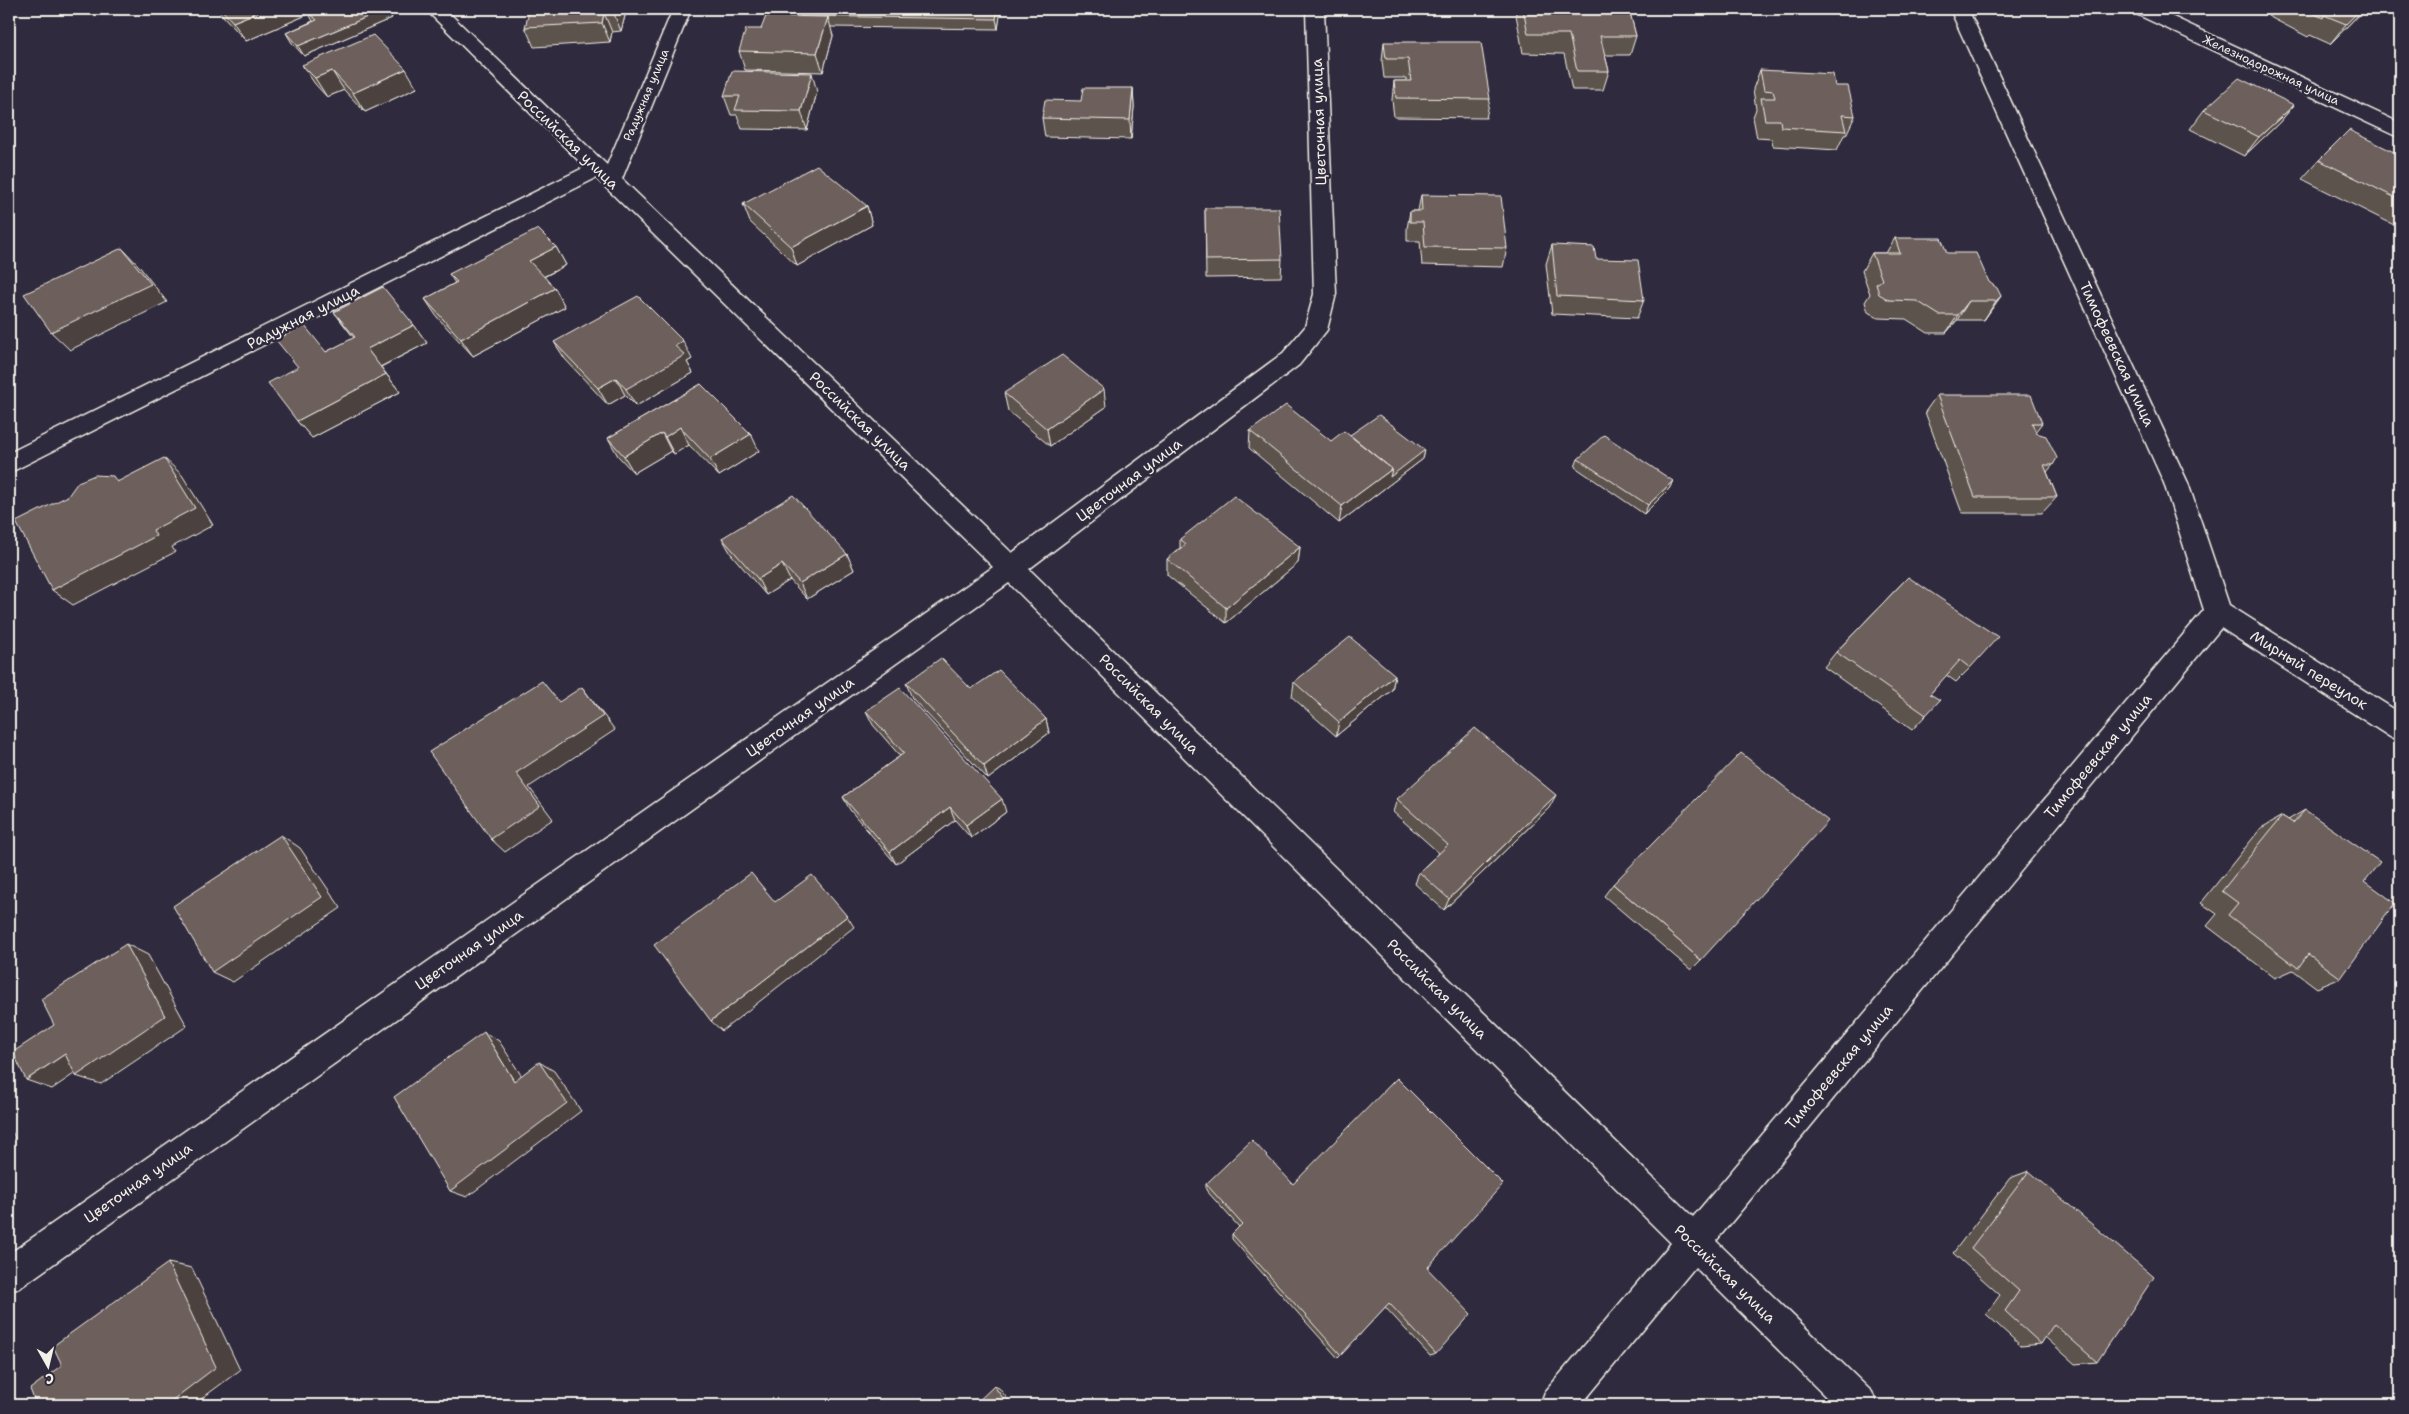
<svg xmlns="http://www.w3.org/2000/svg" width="2409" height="1414" viewBox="0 0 2409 1414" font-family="'Shantell Sans',sans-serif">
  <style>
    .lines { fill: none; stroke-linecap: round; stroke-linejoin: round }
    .minor-casing { stroke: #f4f1e8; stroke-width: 3 }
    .minor { fill: #2f2a3d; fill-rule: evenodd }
    .wall { fill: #5d524e; stroke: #f4f1e8 }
    .shaded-wall { fill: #4c4240; stroke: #f4f1e8 }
    .building { fill: #6c5f5b; stroke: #f4f1e8 }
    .labels { text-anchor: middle; stroke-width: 5; stroke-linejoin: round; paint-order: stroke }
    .far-street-label { font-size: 12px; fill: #f4f1e8; stroke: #2f2a3d }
    .street-label { font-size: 15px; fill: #f4f1e8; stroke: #2f2a3d }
  </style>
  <rect width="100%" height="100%" fill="#2f2a3d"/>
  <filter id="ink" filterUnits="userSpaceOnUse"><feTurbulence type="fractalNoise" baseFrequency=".02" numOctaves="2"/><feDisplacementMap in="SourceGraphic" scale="10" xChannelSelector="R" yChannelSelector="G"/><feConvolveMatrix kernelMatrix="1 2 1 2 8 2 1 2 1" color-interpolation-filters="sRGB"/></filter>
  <g filter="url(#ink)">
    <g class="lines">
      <defs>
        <path id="minor" d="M425,9H445L607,165L673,9H691L622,179L1012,553L1283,353L1305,327L1314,294L1306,9H1324L1336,294L1327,330L1299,365L1029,569L1693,1217L2204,610L2164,483L1950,9H1968L2188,483L2229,605L2400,713V740L2390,737L2221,628L1716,1241L1872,1392L1877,1405H1834L1695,1267L1581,1405H1540L1545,1392L1671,1243L1009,583L21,1287L9,1292V1254L993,567L596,178L9,473V453L585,167Z
          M2132,9H2156L2400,123V138L2134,13Z"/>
      </defs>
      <use href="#minor" class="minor-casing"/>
      <use href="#minor" class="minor"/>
    </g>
    <path class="wall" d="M217,9H387L392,18L304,56L292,43L286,33L313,21L309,14L246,41L223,16Z
      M622,9L625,16L621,31L612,32L610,42L534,47L525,27Z
      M803,9H1001L998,29L830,27L833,36L823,72L745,70L739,51L761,29L801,16Z
      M1515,9H1629L1636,36L1630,55H1605L1609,71L1603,90H1572L1564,54L1523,53Z
      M2273,9H2364L2330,44L2310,35L2308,37L2268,16Z
      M1384,42L1490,99L1486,118L1394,117L1392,100L1394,81H1406V78H1384L1382,61Z
      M302,65L417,88L365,112L344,90L327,97L315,84Z
      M1760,70L1835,86L1855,116L1846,135H1844L1837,150L1773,146L1772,139L1757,138L1753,117L1756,109L1753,89Z
      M1133,88L1134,107L1131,139L1045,137L1042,118L1081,101Z
      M817,92L807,130L742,129L737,115H731L724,96Z
      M2294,105L2279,123L2244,156L2190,129L2204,110Z
      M2400,155V228L2302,179L2319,160Z
      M1421,195L1507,248L1503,267L1422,265L1420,241H1407V229L1410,211H1418Z
      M743,204L867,206L872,225L797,266L750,222Z
      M1205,208L1282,259L1281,277L1206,278Z
      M1895,238L1947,253L1989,282L2001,296L1984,320H1957L1946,333H1928L1906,319L1878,318L1868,312L1865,302L1870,294L1862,271L1872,253H1886Z
      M1552,245L1644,300L1637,318L1552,314L1546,264Z
      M556,247L566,265L544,277L555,288L565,307L473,356L437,317L425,299L455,283L449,274Z
      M334,312L414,325L427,343L381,367L400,392L312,438L297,421L326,352L354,338Z
      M554,342L692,359L687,362L693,373L636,406L625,395L608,405L565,359Z
      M701,384L759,451L719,476L689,445L674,454L671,451L634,473L618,456L608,438Z
      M1004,393L1106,407L1050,446L1008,411Z
      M1937,395L2042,423L2035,432L2053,465L2047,472L2057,497L2042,513H1962L1925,412Z
      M1250,431L1331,441L1350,435L1425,450L1423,459L1339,523L1249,448Z
      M1578,459L1673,481L1669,489L1644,514L1575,467Z
      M722,538L847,554L854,570L807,599L790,580L766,595L731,554Z
      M1180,539L1300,547L1298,563L1226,623L1167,575V559L1180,548Z
      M1908,577L1970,668L1956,682L1946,675L1930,694L1926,715L1912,730L1824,667L1836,652Z
      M1395,675L1392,690L1336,736L1292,697L1294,682Z
      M906,683L971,689L1046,719L1049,733L988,779L912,698Z
      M866,711L1006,812L971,838L955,820L896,864L850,810L843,797L900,756L873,725Z
      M1397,799L1549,808L1444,910L1415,884L1419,872L1439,853L1393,812Z
      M2305,810L2365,881L2341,978L2317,988L2293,970L2275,978L2207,926L2217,914L2201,903L2261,828L2282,816L2288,820Z
      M1613,884L1701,960L1691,970L1604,896Z
      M2029,1171L2097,1362L2075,1364L2045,1337L2041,1344L2021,1346L1986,1314L2000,1295L1953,1253L2010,1178Z
      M1206,1184H1293L1436,1354L1430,1356L1385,1307L1341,1355L1338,1358L1232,1239V1234L1239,1227L1206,1190Z"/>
    <path class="shaded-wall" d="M265,9H323L308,12L309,14L246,41L233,22Z
      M386,9H387L392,18L304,56L298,46Z
      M612,9H622L625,16L621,31Z
      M998,9H1001L998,29L996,19Z
      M2361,9H2364L2330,44L2346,24Z
      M604,13L612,32L610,42L602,23Z
      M828,17L833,36L823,72L817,53Z
      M406,69L417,88L365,112L353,93Z
      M332,71L344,90L327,97L315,78Z
      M812,73L817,92L807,130L801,111Z
      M1133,88L1134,107L1131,139L1130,120Z
      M2294,105L2279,123L2244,156L2259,137Z
      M867,206L872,225L797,266L791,247Z
      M556,247L566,265L539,279L529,261Z
      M122,248L139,266L167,302L70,350L51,332Z
      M555,288L565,307L473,356L461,339Z
      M2001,296L1988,314L1984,320L1996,301Z
      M1969,301L1957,320L1946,333L1958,315Z
      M414,325L427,343L380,367L367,349Z
      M683,341L692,359L687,362L693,373L636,406L626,389L675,346Z
      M386,374L400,392L312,438L297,421Z
      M616,378L625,395L608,405L598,388Z
      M1104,389L1106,407L1050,446L1047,429Z
      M680,427L689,445L674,454L665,437Z
      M662,433L671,451L634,473L624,456Z
      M751,434L759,451L719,476L710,459Z
      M1425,450L1423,459L1339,523L1342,506L1392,469Z
      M164,458L182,475L213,525L172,547L175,552L73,605L52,590L153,530Z
      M1673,481L1669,489L1644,514L1648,505Z
      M1300,547L1298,563L1226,623V608Z
      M847,554L854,570L807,599L800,583Z
      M782,564L790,580L766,595L758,579Z
      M1395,675L1392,690L1336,736L1339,722Z
      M582,687L615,730L529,787L553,819L505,852L491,839L516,773Z
      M1046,719L1049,733L988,779L984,766Z
      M1556,795L1549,808L1444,910L1449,899Z
      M1002,799L1006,812L971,838L966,825Z
      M950,807L955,820L896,864L890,852Z
      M281,835L300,848L341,908L233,982L212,972Z
      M847,916L854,927L722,1031L711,1021Z
      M126,944L148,955L187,1026L101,1084L76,1076Z
      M484,1032L499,1041L530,1089L514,1081Z
      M65,1054L90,1063L52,1089L26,1080Z
      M539,1062L554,1071L581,1111L467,1197L450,1191Z
      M9,1125L15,1138L9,1142Z
      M168,1263L192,1268L240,1370L193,1405H166Z
      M994,1386L999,1388L1012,1405H1008Z"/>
    <path class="building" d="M221,9H265L233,22Z
      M315,9H386L298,46L286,33L317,20L308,12Z
      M530,9H614V12L604,13L602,23L525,27Z
      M803,9H998L996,19L801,16Z
      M1523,9H1629L1636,36H1600L1609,71H1577L1569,34H1528Z
      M2305,9H2361L2346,24L2324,15L2323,18Z
      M766,16L828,17L817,53L739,51L746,29H761Z
      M373,35L406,69L353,93L332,71L315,78L302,65Z
      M1384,42H1481L1490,99L1396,98L1394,81H1411L1408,59H1386Z
      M1760,70L1833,74L1835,86H1848L1855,116L1842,115L1846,131L1781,127L1780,120H1765L1761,98H1775L1773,91L1764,90Z
      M732,71L812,73L801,111L735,110L740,96H724Z
      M2239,78L2294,105L2259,137L2204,110Z
      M1083,88H1133L1130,120L1042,118L1045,100L1081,101Z
      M2349,130L2400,155V200L2319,160Z
      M817,165L867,206L791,247L743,204Z
      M1421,195L1501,196L1507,248L1425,247L1423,222H1410V211H1422Z
      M1205,208H1279L1282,259L1206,260Z
      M538,229L556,247L529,261L555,288L461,339L425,299L457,282L449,274Z
      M1895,238H1941L1947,253H1976L1989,282L1997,288L2001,296L1996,301H1969L1958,315H1939L1917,301L1889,300L1879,294L1876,284L1882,280L1872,253H1900Z
      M1552,245L1594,247L1596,259L1638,260L1644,300L1557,296Z
      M122,248L151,284L51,332L24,294Z
      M383,287L414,325L367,349L386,374L297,421L268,383L298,367L276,340L304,325L326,352L355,337L334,312Z
      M638,296L683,341L675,346L685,355L626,389L616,378L598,388L554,342Z
      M1062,355L1104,389L1047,429L1004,393Z
      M701,384L751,434L710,459L680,427L665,437L662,433L624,456L608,438Z
      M1937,395H2031L2042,423H2032L2036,433L2046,436L2057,458L2053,465H2044L2057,497H1975Z
      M1286,405L1331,441L1344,431L1392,469L1342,506L1250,431Z
      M1379,415L1425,450L1390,477L1392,469L1350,435Z
      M1604,435L1673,481L1648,505L1578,459Z
      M164,458L195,508L153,530L156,536L52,590L16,522L68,496L78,482L95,475L113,476L117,482Z
      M793,495L847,554L800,583L782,564L758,579L722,538Z
      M1234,496L1300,547L1226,608L1167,559L1186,544L1180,539Z
      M1908,577L1998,637L1970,668L1960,660L1930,694L1940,700L1926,715L1836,652Z
      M1350,637L1395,675L1339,722L1294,682Z
      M941,658L971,689L999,670L1046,719L984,766L906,683Z
      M542,681L559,702L582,687L603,716L516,773L540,806L491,839L429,752Z
      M900,688L1002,799L966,825L950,807L890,852L843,797L904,753L866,711Z
      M1475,728L1556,795L1449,899L1419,872L1448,845L1397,799Z
      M1741,753L1828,821L1701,960L1613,884Z
      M2305,810L2380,862L2365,881L2395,903L2341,978L2308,954L2298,968L2228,915L2238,903L2222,891L2282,816L2293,823Z
      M281,835L322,897L212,972L173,906Z
      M751,873L775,902L812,875L847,916L711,1021L654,945Z
      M126,944L165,1016L76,1076L65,1054L26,1080L13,1052L54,1025L41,999Z
      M484,1032L514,1081L539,1062L567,1103L450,1191L394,1097Z
      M1397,1078L1503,1184L1427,1268L1471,1314L1436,1354L1389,1303L1341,1355L1232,1234L1242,1224L1206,1184L1252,1140L1293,1184Z
      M2029,1171L2154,1277L2097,1362L2054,1324L2041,1344L2005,1311L2019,1291L1971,1248Z
      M168,1263L216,1367L166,1405H36L30,1389L62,1365L53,1346Z
      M994,1386L1008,1405H974Z"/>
  </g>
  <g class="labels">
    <g class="far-street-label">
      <text transform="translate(2271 70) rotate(25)" y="4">Железнодорожная улица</text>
      <text transform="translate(646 95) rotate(-67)" y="4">Радужная улица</text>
    </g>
    <g class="street-label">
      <text transform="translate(1319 122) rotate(-92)" y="5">Цветочная улица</text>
      <text transform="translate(568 140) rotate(44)" y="5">Российская улица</text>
      <text transform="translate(303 317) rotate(-27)" y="5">Радужная улица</text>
      <text transform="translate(2117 354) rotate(65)" y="5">Тимофеевская улица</text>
      <text transform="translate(860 421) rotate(44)" y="5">Российская улица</text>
      <text transform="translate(1129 480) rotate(-37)" y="5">Цветочная улица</text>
      <text transform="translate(2309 670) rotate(32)" y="5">Мирный переулок</text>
      <text transform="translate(1149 704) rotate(45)" y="5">Российская улица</text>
      <text transform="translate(800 717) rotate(-35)" y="5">Цветочная улица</text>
      <text transform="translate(2098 756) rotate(-50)" y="5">Тимофеевская улица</text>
      <text transform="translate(469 950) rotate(-35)" y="5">Цветочная улица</text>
      <text transform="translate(1437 989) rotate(45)" y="5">Российская улица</text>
      <text transform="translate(1839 1067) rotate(-50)" y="5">Тимофеевская улица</text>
      <text transform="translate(138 1183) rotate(-35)" y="5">Цветочная улица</text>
      <text transform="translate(1725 1274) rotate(44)" y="5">Российская улица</text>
    </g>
  </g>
  <rect width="2409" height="1414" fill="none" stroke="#2f2a3d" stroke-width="30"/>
  <rect x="15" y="15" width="2379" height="1384" fill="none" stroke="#f4f1e8" stroke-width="2" filter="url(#ink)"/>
  <g transform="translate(48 1366) rotate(172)" stroke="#2f2a3d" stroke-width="4" paint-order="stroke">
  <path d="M0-4L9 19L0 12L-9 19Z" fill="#f4f1e8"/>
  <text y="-8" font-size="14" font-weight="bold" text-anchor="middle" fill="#f4f1e8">С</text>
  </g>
</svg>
